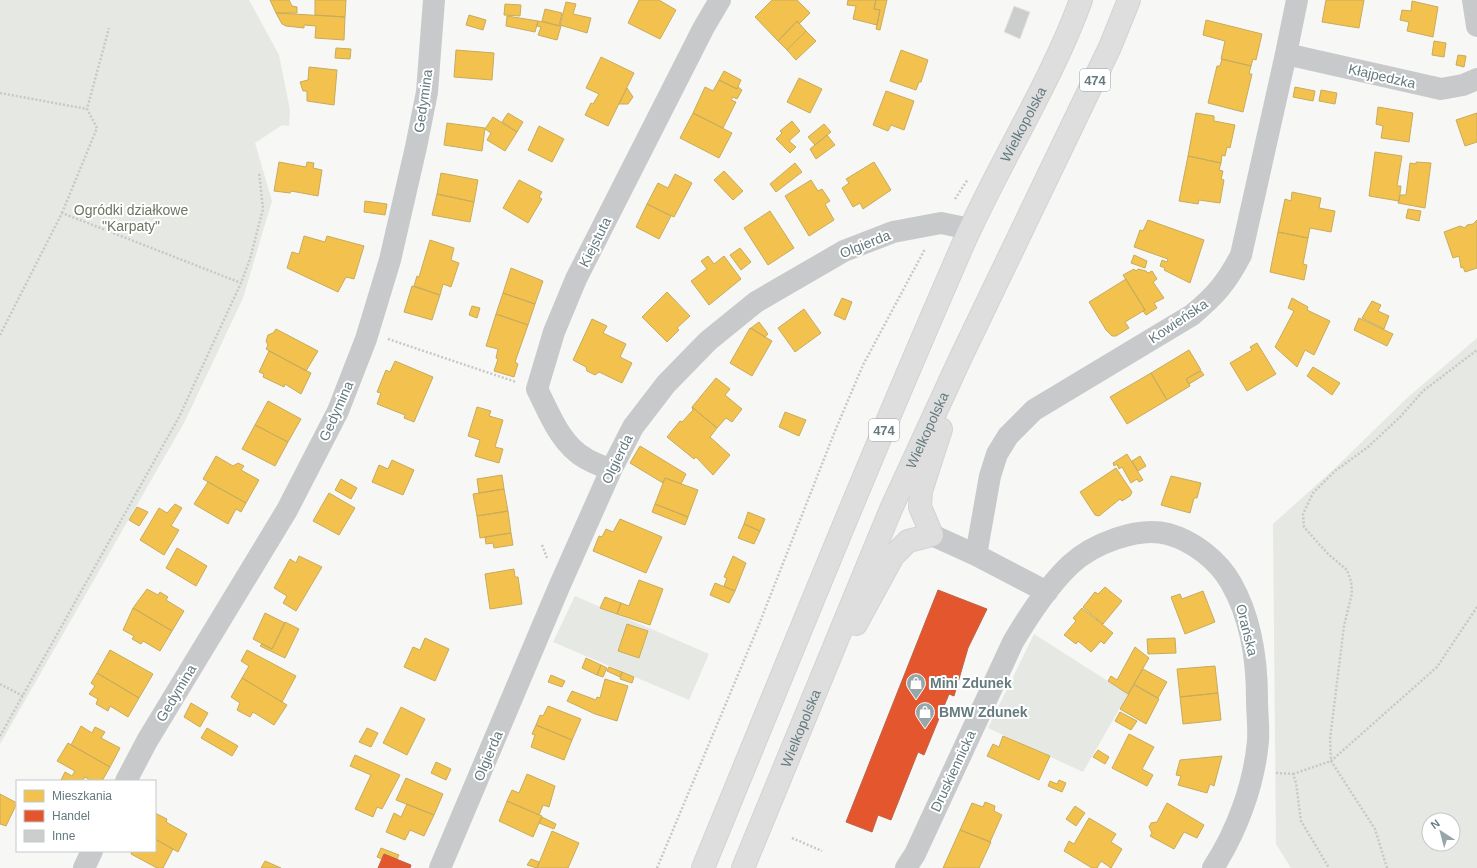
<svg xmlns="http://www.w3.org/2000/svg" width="1477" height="868" viewBox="0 0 1477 868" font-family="Arial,sans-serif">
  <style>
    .green { fill: #e6e8e3; fill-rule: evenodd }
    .homes { fill: #f2c14e; stroke: #c7ac5d }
    .shops { fill: #e4572e; stroke: #be6246 }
    .building { fill: #cccece; stroke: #e6e6e6 }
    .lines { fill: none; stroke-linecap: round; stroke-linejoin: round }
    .primary-casing { stroke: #d2d3d3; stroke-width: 24 }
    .path { stroke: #c7c8c8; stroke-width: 2.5; stroke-dasharray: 2 2; stroke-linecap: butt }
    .street { stroke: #c7c9ca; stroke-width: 22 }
    .primary { stroke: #dedede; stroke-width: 22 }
    .labels { text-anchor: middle; stroke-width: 4; stroke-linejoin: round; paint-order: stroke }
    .shield { fill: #fff; stroke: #92a2a5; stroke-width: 1 }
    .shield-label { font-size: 13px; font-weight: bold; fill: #647a7f }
    .street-label { font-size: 14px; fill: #647a7f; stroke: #fff }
    .park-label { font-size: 14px; fill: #6c7763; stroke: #fff }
    .poi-label { font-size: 14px; font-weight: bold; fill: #647a7f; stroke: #fff; text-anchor: start }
  </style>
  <rect width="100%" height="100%" fill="#f7f7f6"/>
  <path class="green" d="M0,0H249L279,55L290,110L289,126L282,125L255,143L272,201L243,298L185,421L0,744Z
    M1477,338V868H1291L1276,844L1273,524L1333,470L1407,398ZM1429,820H1453V844H1429Z
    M575,596L709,654L689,700L553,642Z
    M1034,634L1128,694L1083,772L988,728Z"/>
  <path class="homes" d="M270,0H289L292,6L297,7V13H276Z
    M315,0H346L345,17L315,15Z
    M639,0H659L676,10L660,39L628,23Z
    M772,0H797L810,13L799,24L797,21L778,41L755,17Z
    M848,0H876L874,9L880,10L877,25L853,19L856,6L847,5Z
    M876,0H887L880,30L876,29L880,10L874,9Z
    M1326,0H1364L1359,28L1322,22Z
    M1412,1L1438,7L1433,37L1407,31L1409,22L1400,20L1402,10L1411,11Z
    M566,2L576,4L573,14L591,18L587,33L560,25Z
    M505,4L521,5L520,16L504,15Z
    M545,9L562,13L559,26L542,21Z
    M276,13L345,17L344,40L315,38L316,26L304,25V28L286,26L282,24Z
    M469,15L486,20L483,30L466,25Z
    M507,16L538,21L535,32L506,26Z
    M1206,20L1262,34L1256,60L1253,59L1251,66L1221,59L1225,41L1203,35Z
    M538,21L561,26L557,40L538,35L541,27L537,26Z
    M797,21L806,31L787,50L778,41Z
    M806,31L816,41L796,60L787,50Z
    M1434,41L1446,43L1444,57L1432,55Z
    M336,48L351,49L350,59L335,58Z
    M456,50L494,53L492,80L454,77Z
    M901,50L928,60L921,82H919L916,90L890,81Z
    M1458,55L1466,56L1464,67L1456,65Z
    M601,57L634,73L608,126L585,115L591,103L593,104L599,94L586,88Z
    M1222,59L1251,66L1249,74H1252L1243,112L1208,103L1217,66H1220Z
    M309,67L337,70L334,105L307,101V91H303L300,82L308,80Z
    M724,71L741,80L737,89L719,80Z
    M799,78L822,89L810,113L787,102Z
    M719,80L737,89L738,87L742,90L737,99L733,97L731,100L736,102L723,128L693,113L705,87L713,91Z
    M1295,87L1315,91L1313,101L1293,97Z
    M627,88L633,97L628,104H619Z
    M1321,90L1337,93L1335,104L1319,101Z
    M886,91L914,101L904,130L891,125L888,131L873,125Z
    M1378,107L1413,113L1409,142L1381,138L1383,126L1376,124Z
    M508,113L523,122L517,132L502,122Z
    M693,113L732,133L719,158L680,138Z
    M1196,113L1214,116V121L1235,125L1230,148L1227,147L1225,156L1222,155L1221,163L1188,156Z
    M1477,113V142L1465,146L1456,120Z
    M493,117L517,132L505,151L487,140L491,133L485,129Z
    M792,121L800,131L789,141L796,147L790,153L776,139L782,133L780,131Z
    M447,123L485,128L482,151L444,145Z
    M824,124L831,132L815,145L808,137Z
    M539,126L564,139L552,162L528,150Z
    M827,135L835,145L816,159L810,149Z
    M1375,152L1402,156L1397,186H1401L1399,201L1369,196Z
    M1188,156L1221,163L1219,170L1223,171L1221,179L1224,180L1220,203L1199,200L1198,204L1179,201Z
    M279,162L306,167L307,162L314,163L313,168L322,170L318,196L291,191L290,193L274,191Z
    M874,162L891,190L863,209L860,203L853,207L842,188L849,183L846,179Z
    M1416,162L1431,163L1425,208L1398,203L1400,195H1406L1410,163L1416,164Z
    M795,163L802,172L776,192L770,184Z
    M724,171L743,191L733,200L714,180Z
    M441,173L478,180L474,202L437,194Z
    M675,174L692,183L674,217L647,204L658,183L668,188Z
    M519,180L542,192L539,197L542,199L528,223L503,208Z
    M811,180L818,191L822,189L830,201L825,204L834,220L809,236L785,196Z
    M1292,192L1321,198L1319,208L1335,211L1331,232L1310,228L1308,238L1278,232L1285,199L1291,201Z
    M437,194L474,202L470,222L432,215Z
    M365,201L387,204L385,215L364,212Z
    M647,204L671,216L659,239L636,227Z
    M1408,209L1421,211L1419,221L1406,218Z
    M770,211L794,248L768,265L744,228Z
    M1148,220L1204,240L1190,283L1164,270L1165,268L1160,266L1162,260L1167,262L1168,259L1134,247L1140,230L1143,231Z
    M1477,220V268L1465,272L1463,267L1461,268L1459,256L1453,258L1444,232L1460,226L1465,228L1467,225L1473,224Z
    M1278,232L1308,238L1303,264L1307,265L1304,280L1270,272Z
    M304,236L325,242L327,236L364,246L354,279L346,277L338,292L287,268L292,252L299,254Z
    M430,240L454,248L451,260L459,263L451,287L443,284L440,295L414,286L417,276L419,277Z
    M740,248L751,262L741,270L730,255Z
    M1134,255L1147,261L1145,268L1131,263Z
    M708,256L714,264L724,256L741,279L709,305L691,281L707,269L701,261Z
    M511,268L543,281L535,304L503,293Z
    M1134,269L1136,271L1138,269L1146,271L1148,273L1152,271L1157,279L1153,282L1164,298L1154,303L1157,308L1146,315L1143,311L1145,310L1123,275Z
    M1126,279L1145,310L1125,322L1129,328L1116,336H1112L1106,330L1089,302Z
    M412,286L440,295L432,320L404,312Z
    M667,292L690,316L677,328L679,330L667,342L642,317Z
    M503,293L535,304L528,325L496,314Z
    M842,298L852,302L845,320L834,315Z
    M1292,298L1308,307L1307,310L1330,321L1314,355L1305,350L1297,367L1275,347L1294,311L1288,308Z
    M1372,301L1381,305L1378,311L1389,316L1384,329L1362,318Z
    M472,306L480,308L477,318L469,315Z
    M804,309L821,333L795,352L778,328Z
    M496,314L528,325L515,362L518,364L514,377L494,371L498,359L496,358L498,349L486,346Z
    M1359,318L1393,334L1387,346L1354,330Z
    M592,319L607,326L603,333L626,344L620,357L632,363L622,383L599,372L595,375L587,371L586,367L573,360Z
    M759,322L768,334L765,337L751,328Z
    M750,328L772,341L752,376L730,363Z
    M276,329L318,351L306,371L266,349L268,345L266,341L268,335L273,333Z
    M1257,343L1276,374L1247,391L1230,363L1252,350L1250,347Z
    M1189,350L1201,370L1186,379L1190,386L1167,400L1151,373Z
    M269,351L311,373L301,394L285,384L284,387L263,377L264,374L259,372Z
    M395,361L433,377L414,422L404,418L405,415L377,404L381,393L377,392L386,370L390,372Z
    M1313,367L1340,383L1332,395L1307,376Z
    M1201,371L1204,375L1189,384L1186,379Z
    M1151,373L1167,400L1127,424L1110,397Z
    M716,378L730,389L725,395L742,409L732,422L726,418L717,428L692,407Z
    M268,401L301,419L288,442L255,425Z
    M477,407L491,411L489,416L503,420L495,447L503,449L499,463L475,456L480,440L468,436Z
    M692,407L717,428L710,437L730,455L713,475L696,457L694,459L667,437L680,421L682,422L693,410Z
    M785,412L806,420L799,436L779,427Z
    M255,425L288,442L275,466L242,449Z
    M640,446L686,474L681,484L665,478L663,483L630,463Z
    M1127,454L1143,480L1139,482L1137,479L1131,483L1122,467L1119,469L1117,464L1114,466L1113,463Z
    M216,456L233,466L238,463L244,466L241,470L259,480L246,503L203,479Z
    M1140,456L1146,466L1138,471L1132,461Z
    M392,460L414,470L403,495L372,482L379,465L388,469Z
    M1116,468L1132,492L1130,496L1122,501L1120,499L1099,516L1095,515L1080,492Z
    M502,475L504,489L479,493L477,479Z
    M1171,476L1201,483L1197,498H1194L1190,513L1161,505Z
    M665,478L698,490L688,517L655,504Z
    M341,479L357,488L351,499L335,490Z
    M208,482L246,503L241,512L236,509L228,524L194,504Z
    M504,489L508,511L477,516L473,494Z
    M329,493L355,508L339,535L313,521Z
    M175,504L182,508L171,526L179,530L164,555L140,540L159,508L167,513Z
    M655,504L688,517L685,525L652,512Z
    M137,507L148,512L139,526L129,520Z
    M508,511L511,533L480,538L477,516Z
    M748,512L765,519L760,531L744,524Z
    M620,519L662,537L646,573L593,551L599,536L602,537L606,529L613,532Z
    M744,524L760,531L754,544L738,538Z
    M511,533L513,545L494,548L493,543L486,544L485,537Z
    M177,548L207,566L196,586L166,568Z
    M299,556L322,567L296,611L283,603L287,596L274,588L290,559L296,563Z
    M733,556L746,563L735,591L724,586L727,578L724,577Z
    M514,569L515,577H518L522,604L490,609L485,574Z
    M639,580L663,589L650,625L617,614L621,603L629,606Z
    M715,583L735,591L729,603L710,595Z
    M1105,587L1122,601L1103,624L1083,607L1095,592L1098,594Z
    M147,589L158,595L160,592L168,597L166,600L184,611L172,631L133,608Z
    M1203,591L1215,622L1185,634L1171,597L1180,594L1182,599Z
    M605,597L621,603L617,614L600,608Z
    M133,608L172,631L160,651L143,641L141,644L132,639L134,636L123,630Z
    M1082,608L1113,633L1104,644L1101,641L1091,652L1078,641L1076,644L1064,635L1076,621L1073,618Z
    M265,613L285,623L272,649L253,639Z
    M285,622L299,629L285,658L260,646L262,644L272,649Z
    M627,624L648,631L639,658L618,651Z
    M425,638L449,649L435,681L404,667L413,647L420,650Z
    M1175,638L1176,653L1148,654L1147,639Z
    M1135,647L1149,658L1128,694L1108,681L1111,676L1117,680Z
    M110,650L153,674L139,698L97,673Z
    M247,650L296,676L282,702L242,678L249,666L241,661Z
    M586,658L601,665L597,675L582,668Z
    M601,665L607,668L603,677L597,675Z
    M1215,666L1218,693L1180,697L1177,669Z
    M609,667L622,672L620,677L607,671Z
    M1143,669L1167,682L1158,698L1134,684Z
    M622,672L634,677L632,683L620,679Z
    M97,673L139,698L128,717L110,706L108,711L96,704L98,699L89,694L95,686L91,683Z
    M551,675L565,681L562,687L548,682Z
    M242,678L287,705L274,725L253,712L250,717L237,710L240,703L231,697Z
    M605,679L628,686L617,721L595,714L567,701L572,691L596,700L597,697L600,698Z
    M1134,685L1159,699L1146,724L1120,709Z
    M1218,693L1221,720L1183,724L1180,697Z
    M191,703L208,713L200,727L184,717Z
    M548,706L581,719L572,740L536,725L540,715L543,716Z
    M401,707L425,719L407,755L383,743Z
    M1120,712L1137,721L1131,730L1115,721Z
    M536,725L572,740L564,760L531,747L535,735L532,734Z
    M81,726L92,733L95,727L105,732L101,738L120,748L110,767L71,745Z
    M207,728L238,746L232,756L201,738Z
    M367,728L378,733L371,747L359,742Z
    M1129,734L1154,747L1142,769L1153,775L1147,786L1112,768Z
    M1003,736L1050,756L1039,780L987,756L993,744L999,747Z
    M68,743L110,767L102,781H92L85,777L82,781L61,780L65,772L72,776L75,771L57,761Z
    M1098,750L1109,757L1105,764L1093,757Z
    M355,755L400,775L382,809L377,807L373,817L355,809L371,775L350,766Z
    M1222,756L1214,786L1210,784L1207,793L1178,785L1181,776L1176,775L1180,760Z
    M436,762L451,769L446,780L431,773Z
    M527,774L555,786L549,807L543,805L539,815L507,801L512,790L519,793Z
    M406,778L443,794L434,815L396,800Z
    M1059,780L1066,783L1062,792L1048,786L1050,781L1057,784Z
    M0,794L17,803L6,826L0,824Z
    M507,801L542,816L533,837L499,821Z
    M985,802L995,806L994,811L1002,815L990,842L960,830L972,803L983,807Z
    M1167,803L1204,825L1197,838L1184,832L1174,849L1150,836L1152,833L1149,827L1151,823L1157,822Z
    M407,804L434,815L424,836L410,830L405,840L386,832L394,813L401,817Z
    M1075,806L1085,813L1076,826L1066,819Z
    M155,813L167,819L166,822L187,834L178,852L155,839Z
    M542,817L556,824L554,829L539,823Z
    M1089,818L1116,834L1111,842L1122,849L1111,868L1101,861L1097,868H1092L1064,851L1069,841L1074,844Z
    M960,830L991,842L979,868H943Z
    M552,831L579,843L568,868H537Z
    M155,839L173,849L163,868H157L131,854L132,851H155Z
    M381,848L399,855L397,859L384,854L382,859L377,857Z
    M531,859L539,862L537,868L527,865Z
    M265,861L281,868H261Z"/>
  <path class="shops" d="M938,590L987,609L968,648L954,696L949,694L924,755L918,752L891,820L878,815L872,832L846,822Z
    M384,854L411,865L410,868H378Z"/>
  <path class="building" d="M1014,6L1030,12L1020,39L1004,32Z"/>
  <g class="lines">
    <defs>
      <g id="primary">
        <path d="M856,624L893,556L908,541L932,535L920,507L921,491L941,429"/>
        <path id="s1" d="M703,868C788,661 872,453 961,249C998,164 1049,87 1081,0"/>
        <path id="s2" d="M743,868L891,509L960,359L1110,47L1129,0"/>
      </g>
    </defs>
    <use href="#primary" class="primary-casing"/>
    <path class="path" d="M0,93L87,109
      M955,199L968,179
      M62,213L97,128L87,109L109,28
      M0,335L62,213L241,283
      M388,339L516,382
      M542,545L547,558
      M0,684L23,696
      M0,736L179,417L241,283L250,259L263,209L259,172
      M1276,773L1293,774L1296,783L1301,821L1329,868
      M1293,774L1331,761L1437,667L1477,607
      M792,838L822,851
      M657,868L758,627L835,431L863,365L925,249
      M1387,868L1375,829L1331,761L1330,739L1344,626L1352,593L1351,581L1347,570L1328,554L1304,527L1303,514L1313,493L1335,471L1368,447L1400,417L1423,391L1477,350"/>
    <path class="street" d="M1473,0L1477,26
      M1286,54L1441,89L1463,85L1477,79
      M611,470C602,466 593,463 585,458C561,445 549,413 537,389L554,332L576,279L704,27L720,0
      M932,535L976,555L1047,592
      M976,555L990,476L997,454L1008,436L1034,410L1192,315C1216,295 1227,282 1241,255L1286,54L1297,0
      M126,781L147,741L287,510L338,411L366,339L390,260L416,147L427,92L434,0
      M84,868L92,851
      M440,868L559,587L611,470L633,427L666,384L708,341L756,302L844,251L893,232L941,223L970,229
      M906,868L915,854L1013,642C1029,615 1047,587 1070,565C1092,544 1138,526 1168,534C1193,541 1218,560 1231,583C1251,618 1257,659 1257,699C1257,713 1259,727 1258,741C1254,785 1237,831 1213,868"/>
    <use href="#primary" class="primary"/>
  </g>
  <defs>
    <symbol id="shop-pin" viewBox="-11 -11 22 30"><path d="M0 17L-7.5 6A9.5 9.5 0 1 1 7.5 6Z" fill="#97a6a9" stroke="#fff"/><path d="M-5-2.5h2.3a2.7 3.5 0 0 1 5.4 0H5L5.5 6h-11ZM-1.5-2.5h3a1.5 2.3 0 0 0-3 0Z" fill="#fff"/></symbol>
  </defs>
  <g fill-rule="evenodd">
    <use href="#shop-pin" x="905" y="672" width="22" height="30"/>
    <use href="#shop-pin" x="914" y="701" width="22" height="30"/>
  </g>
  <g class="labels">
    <g class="shield">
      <rect x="1080" y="69" width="30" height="22" rx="3"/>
      <rect x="869" y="419" width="30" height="22" rx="3"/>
    </g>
    <g class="shield-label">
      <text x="1095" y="85">474</text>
      <text x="884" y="435">474</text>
    </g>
    <g class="street-label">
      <text transform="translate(1382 76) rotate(13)" y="5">Kłajpedzka</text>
      <text transform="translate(423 101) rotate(-82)" y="5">Gedymina</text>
      <text dy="5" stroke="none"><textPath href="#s1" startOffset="810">Wielkopolska</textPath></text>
      <text transform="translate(595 242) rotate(-63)" y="5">Kiejstuta</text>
      <text transform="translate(865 244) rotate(-22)" y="5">Olgierda</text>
      <text transform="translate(1178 321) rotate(-34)" y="5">Kowieńska</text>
      <text transform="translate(336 411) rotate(-66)" y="5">Gedymina</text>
      <text dy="5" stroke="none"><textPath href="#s2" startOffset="475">Wielkopolska</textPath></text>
      <text transform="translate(617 459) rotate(-64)" y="5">Olgierda</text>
      <text transform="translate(1247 630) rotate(76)" y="5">Orańska</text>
      <text transform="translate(176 693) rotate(-59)" y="5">Gedymina</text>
      <text dy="5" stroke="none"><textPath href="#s2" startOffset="151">Wielkopolska</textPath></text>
      <text transform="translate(488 756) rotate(-67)" y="5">Olgierda</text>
      <text transform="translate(953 771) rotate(-65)" y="5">Druskiennicka</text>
    </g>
    <g class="park-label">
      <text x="131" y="215">Ogródki działkowe<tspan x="131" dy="16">"Karpaty"</tspan></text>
    </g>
    <g class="poi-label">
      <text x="930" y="688">Mini Zdunek</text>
      <text x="939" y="717">BMW Zdunek</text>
    </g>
  </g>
  <rect x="16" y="780" width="140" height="72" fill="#ffffff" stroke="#c1cacc"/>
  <rect x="24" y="790" width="20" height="12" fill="#f2c14e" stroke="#c1cacc"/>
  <text x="52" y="800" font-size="12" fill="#647a7f">Mieszkania</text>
  <rect x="24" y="810" width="20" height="12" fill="#e4572e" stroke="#c1cacc"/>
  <text x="52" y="820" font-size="12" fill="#647a7f">Handel</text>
  <rect x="24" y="830" width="20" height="12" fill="#cccece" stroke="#c1cacc"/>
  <text x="52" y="840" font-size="12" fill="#647a7f">Inne</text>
  <g transform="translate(1441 832) rotate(324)"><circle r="19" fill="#ffffff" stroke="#c1cacc"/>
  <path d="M0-3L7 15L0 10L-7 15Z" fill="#97a6a9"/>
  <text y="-6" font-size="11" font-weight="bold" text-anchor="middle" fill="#647a7f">N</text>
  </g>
</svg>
